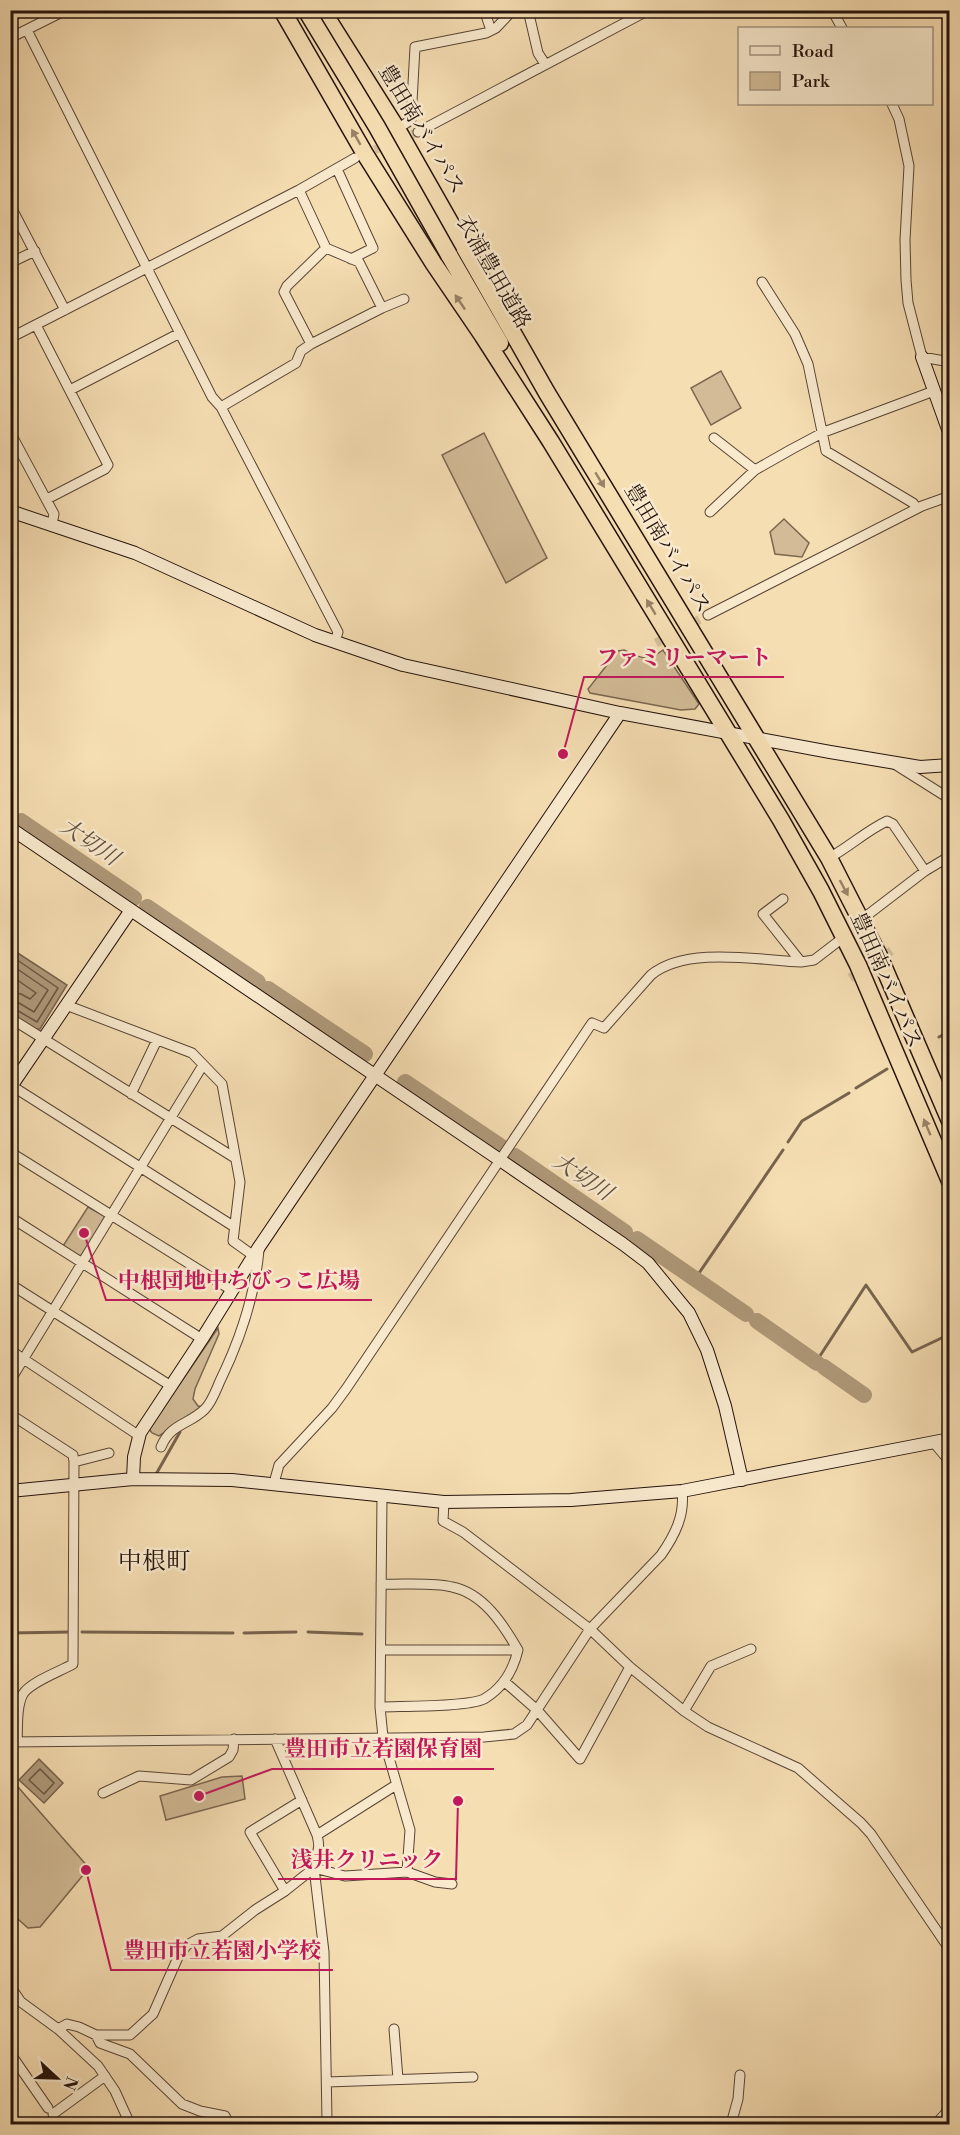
<svg xmlns="http://www.w3.org/2000/svg" width="960" height="2135" viewBox="0 0 960 2135" font-family="'Libre Bodoni','Noto Serif JP',serif">
  <style>
    .green { fill: #d2bb96; stroke: #7b6650; stroke-width: 1.5 }
    .water { fill: #af997a; stroke: #77634e; stroke-width: 1.5 }
    .lines { fill: none; stroke-linecap: round; stroke-linejoin: round }
    .shore { stroke: #6a5642; stroke-width: 1.5 }
    .stream { stroke: #77634e; stroke-width: 3 }
    .river { stroke: #af997a; stroke-width: 16 }
    .street-tunnel { stroke: #d6bf9a; stroke-width: 9; stroke-dasharray: 9 4.5; stroke-linecap: butt }
    .street-casing { stroke: #584535; stroke-width: 11 }
    .secondary-casing { stroke: #24120b; stroke-width: 14 }
    .highway-casing { stroke: #24120b; stroke-width: 19 }
    .street { stroke: #f9eace; stroke-width: 9 }
    .secondary { stroke: #f9eace; stroke-width: 12 }
    .highway { stroke: #f6deb3; stroke-width: 16 }
    .highway-bridge-casing { stroke: #24120b; stroke-width: 19; stroke-linecap: butt }
    .highway-bridge { stroke: #f6deb3; stroke-width: 16 }
    .oneway { fill: #988267 }
    .labels { text-anchor: middle; stroke-width: 5; stroke-linejoin: round; paint-order: stroke }
    .street-label { font-size: 21px; fill: #24120b; stroke: #f9eace }
    .water-label { font-size: 22px; font-style: italic; fill: #634f3d; stroke: #f9eace }
    .quarter-label { font-size: 24px; fill: #24120b; stroke: #f9eace }
    .leader { fill: none; stroke: #c2185b; stroke-width: 2 }
    .callout-dot { fill: #c2185b; stroke: #f9eace; stroke-width: 2 }
    .callout-label { font-size: 22px; text-anchor: middle; font-weight: bold; fill: #c2185b; stroke: #f9eace; stroke-width: 5; stroke-linejoin: round; paint-order: stroke }
  </style>
  <rect width="100%" height="100%" fill="#f6deb3"/>
  <filter id="stains"><feTurbulence type="fractalNoise" baseFrequency=".00333" numOctaves="4"/><feColorMatrix values="0 0 0 0 .2 0 0 0 0 .09 0 0 0 0 .02 0 0 0 .5 -.17"/></filter>
  <radialGradient id="worn" r=".72"><stop offset=".6" stop-color="#630" stop-opacity="0"/><stop offset="1" stop-color="#630" stop-opacity=".3"/></radialGradient>
  <path class="green" d="M721,371L741,408L711,425L691,388Z
    M484,433L547,558L506,583L442,455Z
    M784,519L809,543L802,557L775,554L770,532Z
    M624,650C642,658 646,663 663,650L699,704L695,709L681,710L590,693L588,689L618,651Z
    M88,1207L105,1216V1220L82,1255L79,1256L63,1246Z
    M218,1328L219,1334L195,1389L193,1399L198,1406L204,1407L159,1436L152,1433L149,1429Z
    M242,1776L245,1799L166,1820L160,1796L222,1777Z
    M11,1779L89,1868L40,1927L28,1928L11,1913Z"/>
  <path class="water" d="M10,948L67,985L40,1029H33L11,1013Z
    M39,1759L63,1783L44,1803L19,1780Z"/>
  <g class="lines">
    <path class="shore" d="M10,955L58,988L37,1022L15,1009H10
      M10,964L48,990L34,1012L19,1003L10,1001
      M10,975L36,993L30,999L21,994L10,992
      M40,1769L54,1783L44,1794L29,1780Z"/>
    <path class="stream" d="M939,1037L950,1031
      M856,1088L887,1069
      M788,1142L802,1121L849,1093
      M695,1279L783,1150
      M816,1362L866,1285L912,1352L950,1334
      M155,1476L180,1432
      M82,1632L233,1633
      M308,1632L362,1634
      M10,1633L70,1632
      M244,1633L296,1632"/>
    <path class="river" d="M21,821L134,898
      M147,907L258,982
      M268,989L365,1054
      M405,1082L503,1148
      M515,1156L625,1232
      M637,1239L746,1314
      M757,1321L817,1363
      M824,1367L864,1395"/>
    <path class="street-tunnel" d="M362,155L418,132
      M656,643L708,615
      M850,978L894,949"/>
    <defs>
      <path id="street" d="M484,10L491,30
        M528,10L538,53L545,64
        M832,10L842,28
        M27,30L212,397L221,407L338,632L335,642
        M10,38L66,10
        M892,104L899,119L909,166L905,240L906,280L908,303L922,357L950,362
        M397,129L411,120L415,47L486,33L496,28L513,10
        M418,132L649,10
        M337,169L373,248L351,259
        M299,190L326,248L359,262L382,308
        M10,205L65,310
        M10,263L35,251
        M762,282L795,334L808,364L826,451L913,503L917,508
        M36,325L108,465L105,469L47,499
        M10,338L299,190L355,158
        M311,344L284,292L287,286L326,248
        M70,390L180,333
        M221,407L296,363L301,351L311,344L382,308L404,299
        M10,432L54,514L52,524
        M714,438L755,470
        M710,512L755,470L792,449L824,432L934,391
        M708,615L922,506L950,496
        M896,765L950,799
        M829,858C849,847 866,831 887,821L893,824L925,871
        M783,899L763,914L801,962
        M861,920L925,871L950,856
        M66,1005L192,1053L222,1084L240,1182L233,1241L254,1256
        M10,1018L235,1158
        M12,1086L233,1226
        M131,1094L157,1040
        M10,1152L233,1291
        M10,1217L202,1339
        M10,1284L171,1386
        M10,1350L135,1433H140
        M10,1381L203,1065
        M10,1414L73,1455L74,1462L73,1664C61,1671 30,1682 23,1694C16,1707 18,1728 17,1742
        M935,1444L950,1462
        M161,1447C171,1423 189,1425 205,1409C212,1402 216,1390 220,1381C240,1340 255,1295 259,1250
        M74,1462L109,1453
        M274,1483L279,1465L332,1408L346,1389L592,1023L604,1028L651,975C686,946 758,960 801,962L814,960L844,937
        M444,1502L443,1521L463,1532L590,1629L630,1667L684,1711L708,1727L798,1768L861,1823L871,1834L950,1950
        M381,1650H518
        M505,1682L537,1710L580,1759L630,1667
        M380,1707C401,1706 469,1707 484,1699C503,1688 513,1671 518,1650C503,1624 483,1593 452,1587C432,1582 402,1585 381,1584
        M684,1711L711,1666L751,1649
        M275,1739L317,1835C322,1854 314,1852 314,1868L324,1952L327,2121
        M10,1742L484,1737L514,1734L527,1725L590,1629L661,1555C675,1535 685,1515 682,1491
        M103,1793L139,1776L191,1780L229,1757L233,1750L234,1739
        M317,1835L396,1785
        M314,1868L345,1876L407,1872L410,1830L383,1737L380,1707L382,1496
        M407,1872L435,1882L452,1884
        M285,1891L250,1832L302,1800
        M10,1986L21,2002L58,2029L98,2066L115,2091L130,2124
        M10,2002H11
        M58,2029L67,2024L79,2027L96,2035H130L153,2014L179,1955L187,1945L198,1939L222,1936L255,1910L285,1891L314,1868
        M394,2029L398,2079
        M96,2035L100,2043L130,2054L182,2104L200,2111L225,2116L229,2124
        M10,2053L48,2108
        M327,2082L473,2077
        M53,2114L105,2076
        M731,2124L738,2099L740,2075
        M936,2124L950,2108"/>
      <path id="secondary" d="M922,357L950,435
        M10,511L135,553L315,635L403,665L620,713L830,752L920,767L950,765
        M10,828L500,1160L623,1244L648,1263L689,1313L707,1350L725,1406L742,1480
        M10,1088L131,910
        M133,1479L134,1457L140,1433L202,1339L259,1247L620,713
        M10,1491L133,1479L232,1480L444,1502L571,1500L682,1491L950,1439"/>
      <path id="highway" d="M282,10L365,154L434,264L483,336L551,442L781,820L821,891L858,965L950,1181
        M322,10L397,129L547,393L829,858L879,956L950,1121
        M449,255L500,343"/>
    </defs>
    <use href="#street" class="street-casing"/>
    <use href="#secondary" class="secondary-casing"/>
    <use href="#highway" class="highway-casing"/>
    <use href="#street" class="street"/>
    <use href="#secondary" class="secondary"/>
    <use href="#highway" class="highway"/>
    <defs>
      <path id="highway-bridge" d="M306,10L377,127L449,255"/>
    </defs>
    <use href="#highway-bridge" class="highway-bridge-casing"/>
    <use href="#highway-bridge" class="highway-bridge"/>
  </g>
  <defs><path id="oneway-solid" d="M-6-.8H1V-3.2L6.5 0L1 3.2V.8H-6Z" transform="scale(1.5)"/></defs>
  <g class="oneway">
    <use href="#oneway-solid" transform="translate(356 137) rotate(-120)"/>
    <use href="#oneway-solid" transform="translate(460 302) rotate(-124)"/>
    <use href="#oneway-solid" transform="translate(600 480) rotate(59)"/>
    <use href="#oneway-solid" transform="translate(651 607) rotate(-121)"/>
    <use href="#oneway-solid" transform="translate(844 888) rotate(62)"/>
    <use href="#oneway-solid" transform="translate(927 1127) rotate(-113)"/>
  </g>
  <g class="labels">
    <g class="street-label">
      <text transform="translate(422 129) rotate(59)" y="7">豊田南バイパス</text>
      <text transform="translate(494 272) rotate(60)" y="7">衣浦豊田道路</text>
      <text transform="translate(668 548) rotate(59)" y="7">豊田南バイパス</text>
      <text transform="translate(887 980) rotate(66)" y="7">豊田南バイパス</text>
    </g>
    <g class="water-label">
      <text transform="translate(90 841) rotate(34)" y="8">大切川</text>
      <text transform="translate(583 1176) rotate(34)" y="8">大切川</text>
    </g>
    <g class="quarter-label">
      <text x="154" y="1569">中根町</text>
    </g>
  </g>
  <path class="leader" d="M563 754L584 677H784M84 1233L106 1300H372M199 1796L272 1769H494M458 1801L456 1879H278M86 1870L111 1970H333"/>
  <g class="callout-dot">
    <circle cx="563" cy="754" r="6"/>
    <circle cx="84" cy="1233" r="6"/>
    <circle cx="199" cy="1796" r="6"/>
    <circle cx="458" cy="1801" r="6"/>
    <circle cx="86" cy="1870" r="6"/>
  </g>
  <g class="callout-label">
    <text x="684" y="665">ファミリーマート</text>
    <text x="239" y="1288">中根団地中ちびっこ広場</text>
    <text x="383" y="1756">豊田市立若園保育園</text>
    <text x="367" y="1867">浅井クリニック</text>
    <text x="222" y="1958">豊田市立若園小学校</text>
  </g>
  <rect width="960" height="2135" fill="none" stroke="#f6deb3" stroke-width="36"/>
  <rect x="12" y="12" width="936" height="2111" fill="none" stroke="#24120b" stroke-width="3"/>
  <rect x="18" y="18" width="924" height="2099" fill="none" stroke="#24120b" stroke-width="1.5"/>
  <rect x="738" y="27" width="195" height="78" fill="#f9eace" stroke="#a49480" stroke-width="1.5"/>
  <rect x="750" y="46" width="30" height="9" fill="#f9eace" stroke="#a49480" stroke-width="1.5"/>
  <text x="792" y="57" font-size="18" fill="#24120b">Road</text>
  <rect x="750" y="72" width="30" height="18" fill="#d2bb96" stroke="#a49480" stroke-width="1.5"/>
  <text x="792" y="87" font-size="18" fill="#24120b">Park</text>
  <g transform="translate(57 2078) rotate(112)" stroke="#f9eace" stroke-width="4.5" paint-order="stroke">
  <path d="M0-4.5L10 22L0 15L-10 22Z" fill="#24120b"/>
  <text y="-9" font-size="16" font-weight="bold" text-anchor="middle" fill="#24120b">N</text>
  </g>
  <rect width="100%" height="100%" filter="url(#stains)"/>
  <rect width="100%" height="100%" fill="url(#worn)"/>
</svg>
